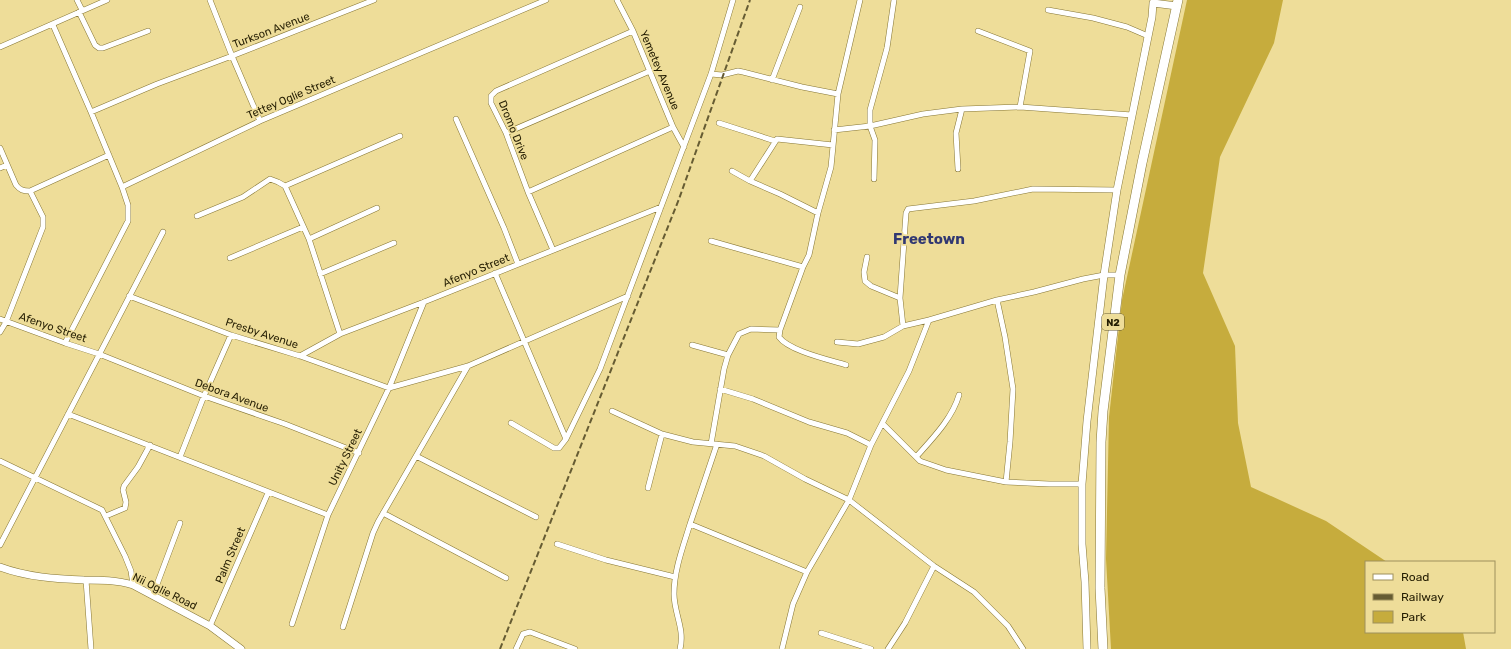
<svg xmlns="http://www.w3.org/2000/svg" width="1511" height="649" viewBox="0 0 1511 649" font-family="Rubik,sans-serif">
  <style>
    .green { fill: #c6ac3d }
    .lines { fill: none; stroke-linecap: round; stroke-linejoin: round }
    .street-casing { stroke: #867634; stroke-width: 6 }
    .secondary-casing { stroke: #867634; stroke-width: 8 }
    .highway-casing { stroke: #867634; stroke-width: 10 }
    .street { stroke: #fff; stroke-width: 5 }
    .secondary { stroke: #fff; stroke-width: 7 }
    .highway { stroke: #fff; stroke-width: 9 }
    .rail { stroke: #665c33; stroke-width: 2; stroke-dasharray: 6 3; stroke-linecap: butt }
    .labels { text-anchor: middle; stroke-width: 3.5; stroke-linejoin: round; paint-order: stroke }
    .shield { fill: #ed9; stroke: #61572f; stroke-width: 1 }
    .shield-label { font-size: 10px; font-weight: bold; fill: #241d02 }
    .street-label { font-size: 11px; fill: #241d02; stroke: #ed9 }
    .district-label { font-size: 15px; font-weight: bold; fill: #313872; stroke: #ed9 }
  </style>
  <rect width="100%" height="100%" fill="#ed9"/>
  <path class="green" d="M1187,0H1283L1274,43L1220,157L1203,273L1235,346L1238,423L1251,487L1326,521L1387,562H1366V632H1463L1466,649H1111L1106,559L1109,417L1122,300Z"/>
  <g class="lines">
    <defs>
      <path id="street" d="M77,0L82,10
        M210,0L232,56L374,0
        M617,0L633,31L673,127L684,147
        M1048,10L1093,18L1127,27L1148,36
        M79,12L95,45L99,48H103L148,31
        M53,25L91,112L157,84L232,56L260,121
        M978,31L1030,51L1020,107
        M0,47L107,0
        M711,74L722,75L738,71L743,72L802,87L838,94
        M772,80L800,7
        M91,112L122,187L260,121L546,0
        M456,119L504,228L518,264
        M719,123L775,141
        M834,130L870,126L923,114L962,109L1020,107L1132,115
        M506,133L650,71
        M0,148L16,185C20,190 23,191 30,191L109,155
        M0,168L7,165
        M958,169L956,133L962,109
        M732,171L750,181L780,194L818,213
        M874,179L875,140L870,126V110L887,48L894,0
        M750,181L777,139L833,145
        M285,186L400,136
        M528,192L673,127
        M197,216L243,197L270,179L278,182L285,186L309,239L340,334
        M309,239L377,208
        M711,241L803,267
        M553,250L528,192L506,133L491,103V96L496,91L633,31
        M867,257L864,272L865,281L871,286L900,298
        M230,258L303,227
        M495,273L566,439
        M320,274L394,243
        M129,296L231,335L300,356L389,388
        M997,300L1005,337L1013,389L1010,442L1006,482
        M0,319L65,343L99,354L204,396L285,424L359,453
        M929,320L997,300L1034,292L1083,279L1104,275H1120
        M903,326L900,298L906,213L908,209L974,201L1033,189L1117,190
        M780,330L779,337C789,351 830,360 846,365
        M0,332L6,322L43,227V217L30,191
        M65,343L128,221V205L122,187
        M692,345L728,355
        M300,356L340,334L424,302L661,207
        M389,388L468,366L628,296
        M720,389L753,399L809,422L847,433L871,445
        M612,411L662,434L693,442L735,446L764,456L805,479L849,500L871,445L909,371L929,320L903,326L884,337L858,344L837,342
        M68,414L328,515
        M511,423L554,448H559L566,439L600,369L711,74L733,0
        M883,424L920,461L946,470L1006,482L1049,484H1082
        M711,444L724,369L728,355L739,334L751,329L780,330L803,267L809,255L818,213L831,167L838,94L860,0
        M717,444L690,524L807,572
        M416,456L536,517
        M180,457L204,396L231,335
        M916,457C932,439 952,419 959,395
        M0,461L102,510L125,556L131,571L133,585
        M648,488L662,434
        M383,513L506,578
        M106,516L125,508L126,502L123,490L124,486L138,467L150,445
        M557,544L606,560L675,577
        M0,545L163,232
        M86,580L91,649
        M153,595L180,523
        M292,624L328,515L389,388L424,302
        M210,626L268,493
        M343,627L373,533L378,522L468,366
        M821,633L871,649
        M516,649L523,634L530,632L575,649
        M680,649C685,629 674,613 674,594C674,570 683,547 690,524
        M782,649L793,604L807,572L849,500L934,566L974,592L1008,626L1023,649
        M888,649L905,623L934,566"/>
      <path id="secondary" d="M0,567C27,577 56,579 84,580C101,580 117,580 133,585L210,626L241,649
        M1087,649L1085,582L1082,544V484L1087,421L1104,275L1117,190L1152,17L1153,3L1177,6"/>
      <path id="highway" d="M1103,649L1100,588L1101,442L1103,411L1120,275L1142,163L1178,0"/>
    </defs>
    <use href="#street" class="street-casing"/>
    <use href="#secondary" class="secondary-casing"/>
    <use href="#highway" class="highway-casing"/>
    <use href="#street" class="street"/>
    <use href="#secondary" class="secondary"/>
    <use href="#highway" class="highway"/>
    <path class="rail" d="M500,649L679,199L750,0"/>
  </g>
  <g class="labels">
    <rect class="shield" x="1102" y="314" width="22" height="16" rx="3"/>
    <g class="shield-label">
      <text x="1113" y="326">N2</text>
    </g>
    <g class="street-label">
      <text transform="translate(271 30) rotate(-21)" y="4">Turkson Avenue</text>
      <text transform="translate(660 70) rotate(67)" y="4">Yemetey Avenue</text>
      <text transform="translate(291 97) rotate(-23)" y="4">Tettey Oglie Street</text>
      <text transform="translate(514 130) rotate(68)" y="4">Dromo Drive</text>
      <text transform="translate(476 270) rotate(-22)" y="4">Afenyo Street</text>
      <text transform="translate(53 327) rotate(19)" y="4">Afenyo Street</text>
      <text transform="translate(262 333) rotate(18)" y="4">Presby Avenue</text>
      <text transform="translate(232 395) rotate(20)" y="4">Debora Avenue</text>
      <text transform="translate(345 457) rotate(-64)" y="4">Unity Street</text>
      <text transform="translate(230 555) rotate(-67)" y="4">Palm Street</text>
      <text transform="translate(165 591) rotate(26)" y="4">Nii Oglie Road</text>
    </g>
    <g class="district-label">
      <text x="929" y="244">Freetown</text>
    </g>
  </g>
  <rect x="1365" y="561" width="130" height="72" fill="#eedd99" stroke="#9d905d"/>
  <rect x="1373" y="574" width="20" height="6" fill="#ffffff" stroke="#9d905d"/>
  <text x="1401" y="581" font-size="12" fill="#241d02">Road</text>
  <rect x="1373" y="594" width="20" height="6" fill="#665c33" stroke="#9d905d"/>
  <text x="1401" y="601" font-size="12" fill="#241d02">Railway</text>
  <rect x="1373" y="611" width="20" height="12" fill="#c6ac3d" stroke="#9d905d"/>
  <text x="1401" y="621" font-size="12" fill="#241d02">Park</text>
</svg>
